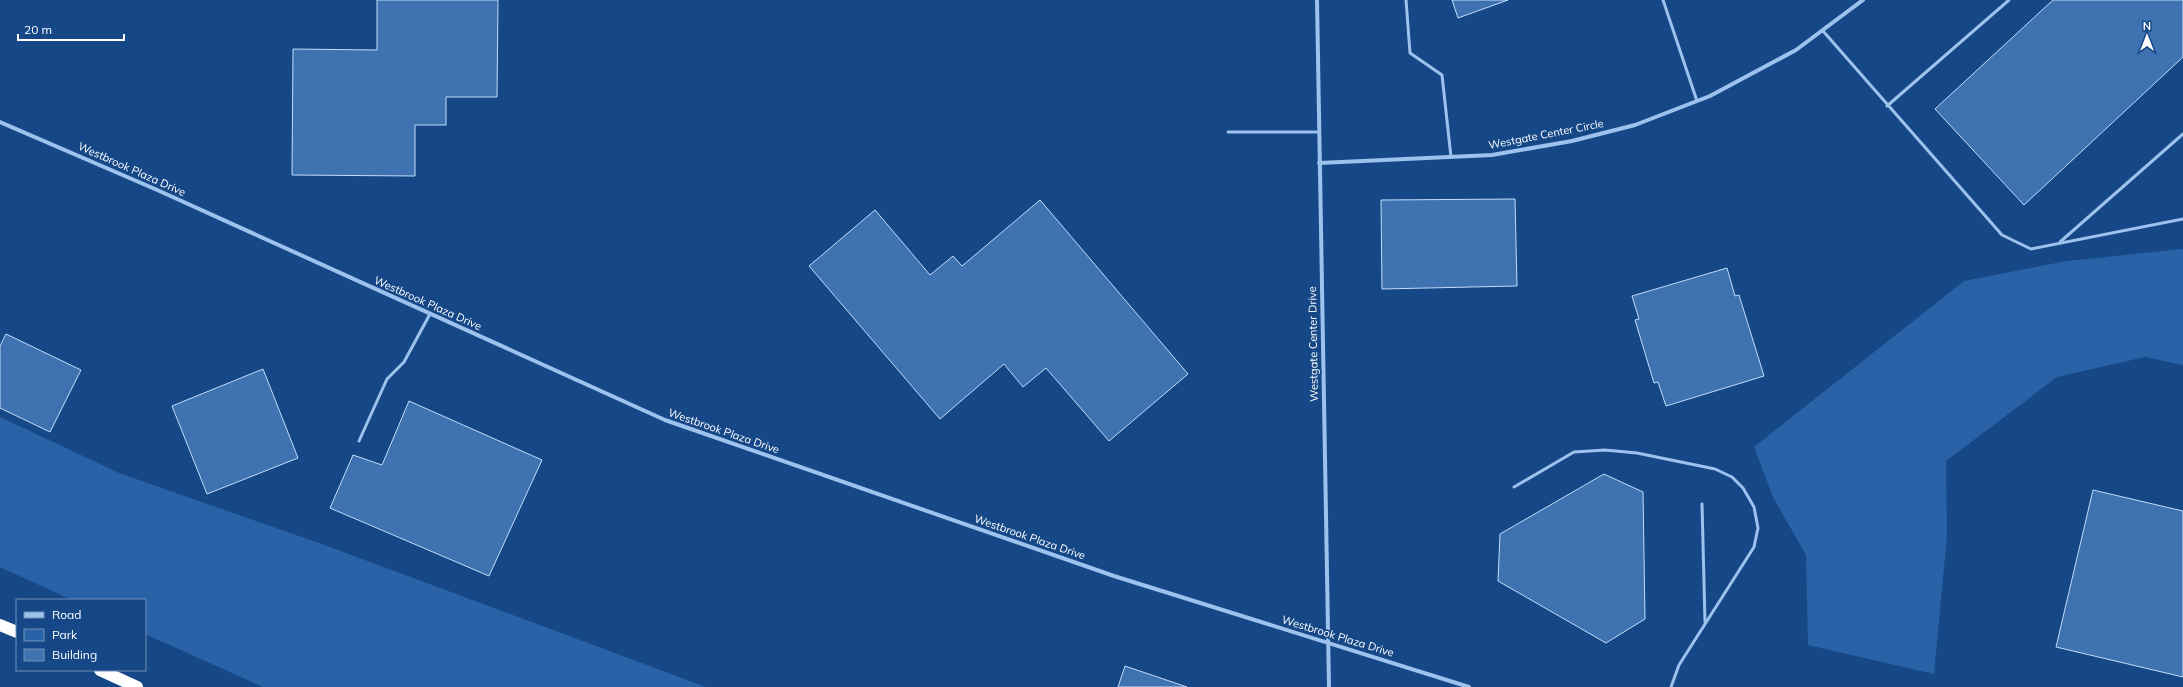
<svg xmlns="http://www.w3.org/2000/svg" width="2183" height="687" viewBox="0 0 2183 687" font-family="Mulish,sans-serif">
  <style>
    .green { fill: #2962a6 }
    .building { fill: #3f72b1; stroke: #c3dcfa }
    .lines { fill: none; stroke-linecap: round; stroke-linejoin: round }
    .lane { stroke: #9dc2ee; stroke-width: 3 }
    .street { stroke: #9dc2ee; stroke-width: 4 }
    .highway { stroke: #fff; stroke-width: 12 }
    .labels { text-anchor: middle; stroke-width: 3.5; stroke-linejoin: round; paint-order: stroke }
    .street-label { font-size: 11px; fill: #fff; stroke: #164887 }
  </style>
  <rect width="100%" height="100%" fill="#164887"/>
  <path class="green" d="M2183,249V365L2145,357L2057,377L1946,461L1947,536L1934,674L1808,645L1806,555L1773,497L1754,447L1964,281L2067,261Z
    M0,417L119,473L330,547L706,687H263L145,634V600H72L0,567Z"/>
  <path class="building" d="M377,0H498L497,97H446V125H415V176L292,175L293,49L377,50Z
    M1452,0H1508L1458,18Z
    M2053,0H2183V57L2024,205L1935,109Z
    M1515,199L1517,286L1382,289L1381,200Z
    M1040,200L1188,374L1109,441L1046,368L1023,387L1004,364L940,419L809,266L875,210L930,275L953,256L962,266Z
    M1727,268L1735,296L1739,295L1764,376L1666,406L1658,382L1654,383L1635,320L1639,319L1632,296Z
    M6,334L81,370L50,432L0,408V346Z
    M263,369L298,458L207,494L172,406Z
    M409,401L542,460L489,576L330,508L353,455L382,465Z
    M1604,474L1643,492L1645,619L1606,643L1498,581L1500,534Z
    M2093,490L2183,511V677L2056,647Z
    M1125,666L1187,687H1118Z"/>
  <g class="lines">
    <path class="lane" d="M1406,0L1410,53L1442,75L1451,157
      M1663,0L1697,101
      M1823,31L2002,235L2031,249L2183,219
      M1887,106L2009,0
      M1228,132H1318
      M2060,242L2183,134
      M359,441L387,379L404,362L430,314
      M1514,487L1574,452L1605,450L1637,453L1715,469L1732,477L1743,488L1754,507L1758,528L1754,547L1679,665L1671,687
      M1702,504L1705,622"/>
    <path class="street" d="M1317,0L1329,687
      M0,122L155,189L665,420L1114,576L1469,687
      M1319,163L1492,155L1572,141L1635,125L1710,96L1796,50L1863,0"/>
    <path class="highway" d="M0,625L17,632
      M100,670L137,687"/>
  </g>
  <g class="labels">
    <g class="street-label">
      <text transform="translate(1546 134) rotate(-11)" y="4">Westgate Center Circle</text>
      <text transform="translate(132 169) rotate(24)" y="4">Westbrook Plaza Drive</text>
      <text transform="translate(428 303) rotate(24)" y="4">Westbrook Plaza Drive</text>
      <text transform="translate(1313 344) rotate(-91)" y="4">Westgate Center Drive</text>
      <text transform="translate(724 431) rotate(19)" y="4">Westbrook Plaza Drive</text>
      <text transform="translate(1030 537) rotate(19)" y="4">Westbrook Plaza Drive</text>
      <text transform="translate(1338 636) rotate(17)" y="4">Westbrook Plaza Drive</text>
    </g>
  </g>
  <rect x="16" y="599" width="130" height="72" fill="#164887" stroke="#7391b7"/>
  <rect x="24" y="612" width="20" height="6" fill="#9dc2ee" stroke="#7391b7"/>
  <text x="52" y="619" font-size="12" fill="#ffffff">Road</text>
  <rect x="24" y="629" width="20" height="12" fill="#2962a6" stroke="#7391b7"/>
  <text x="52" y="639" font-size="12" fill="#ffffff">Park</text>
  <rect x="24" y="649" width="20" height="12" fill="#3f72b1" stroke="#7391b7"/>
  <text x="52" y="659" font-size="12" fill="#ffffff">Building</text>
  <g transform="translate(2147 36)" stroke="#164887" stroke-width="3" paint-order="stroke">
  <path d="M0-3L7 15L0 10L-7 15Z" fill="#ffffff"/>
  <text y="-6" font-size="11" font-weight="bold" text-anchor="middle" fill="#ffffff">N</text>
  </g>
  <path d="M18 34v6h106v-6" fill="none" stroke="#ffffff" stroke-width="2"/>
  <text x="24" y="34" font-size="12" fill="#ffffff" stroke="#164887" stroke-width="3" paint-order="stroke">20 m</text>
</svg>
